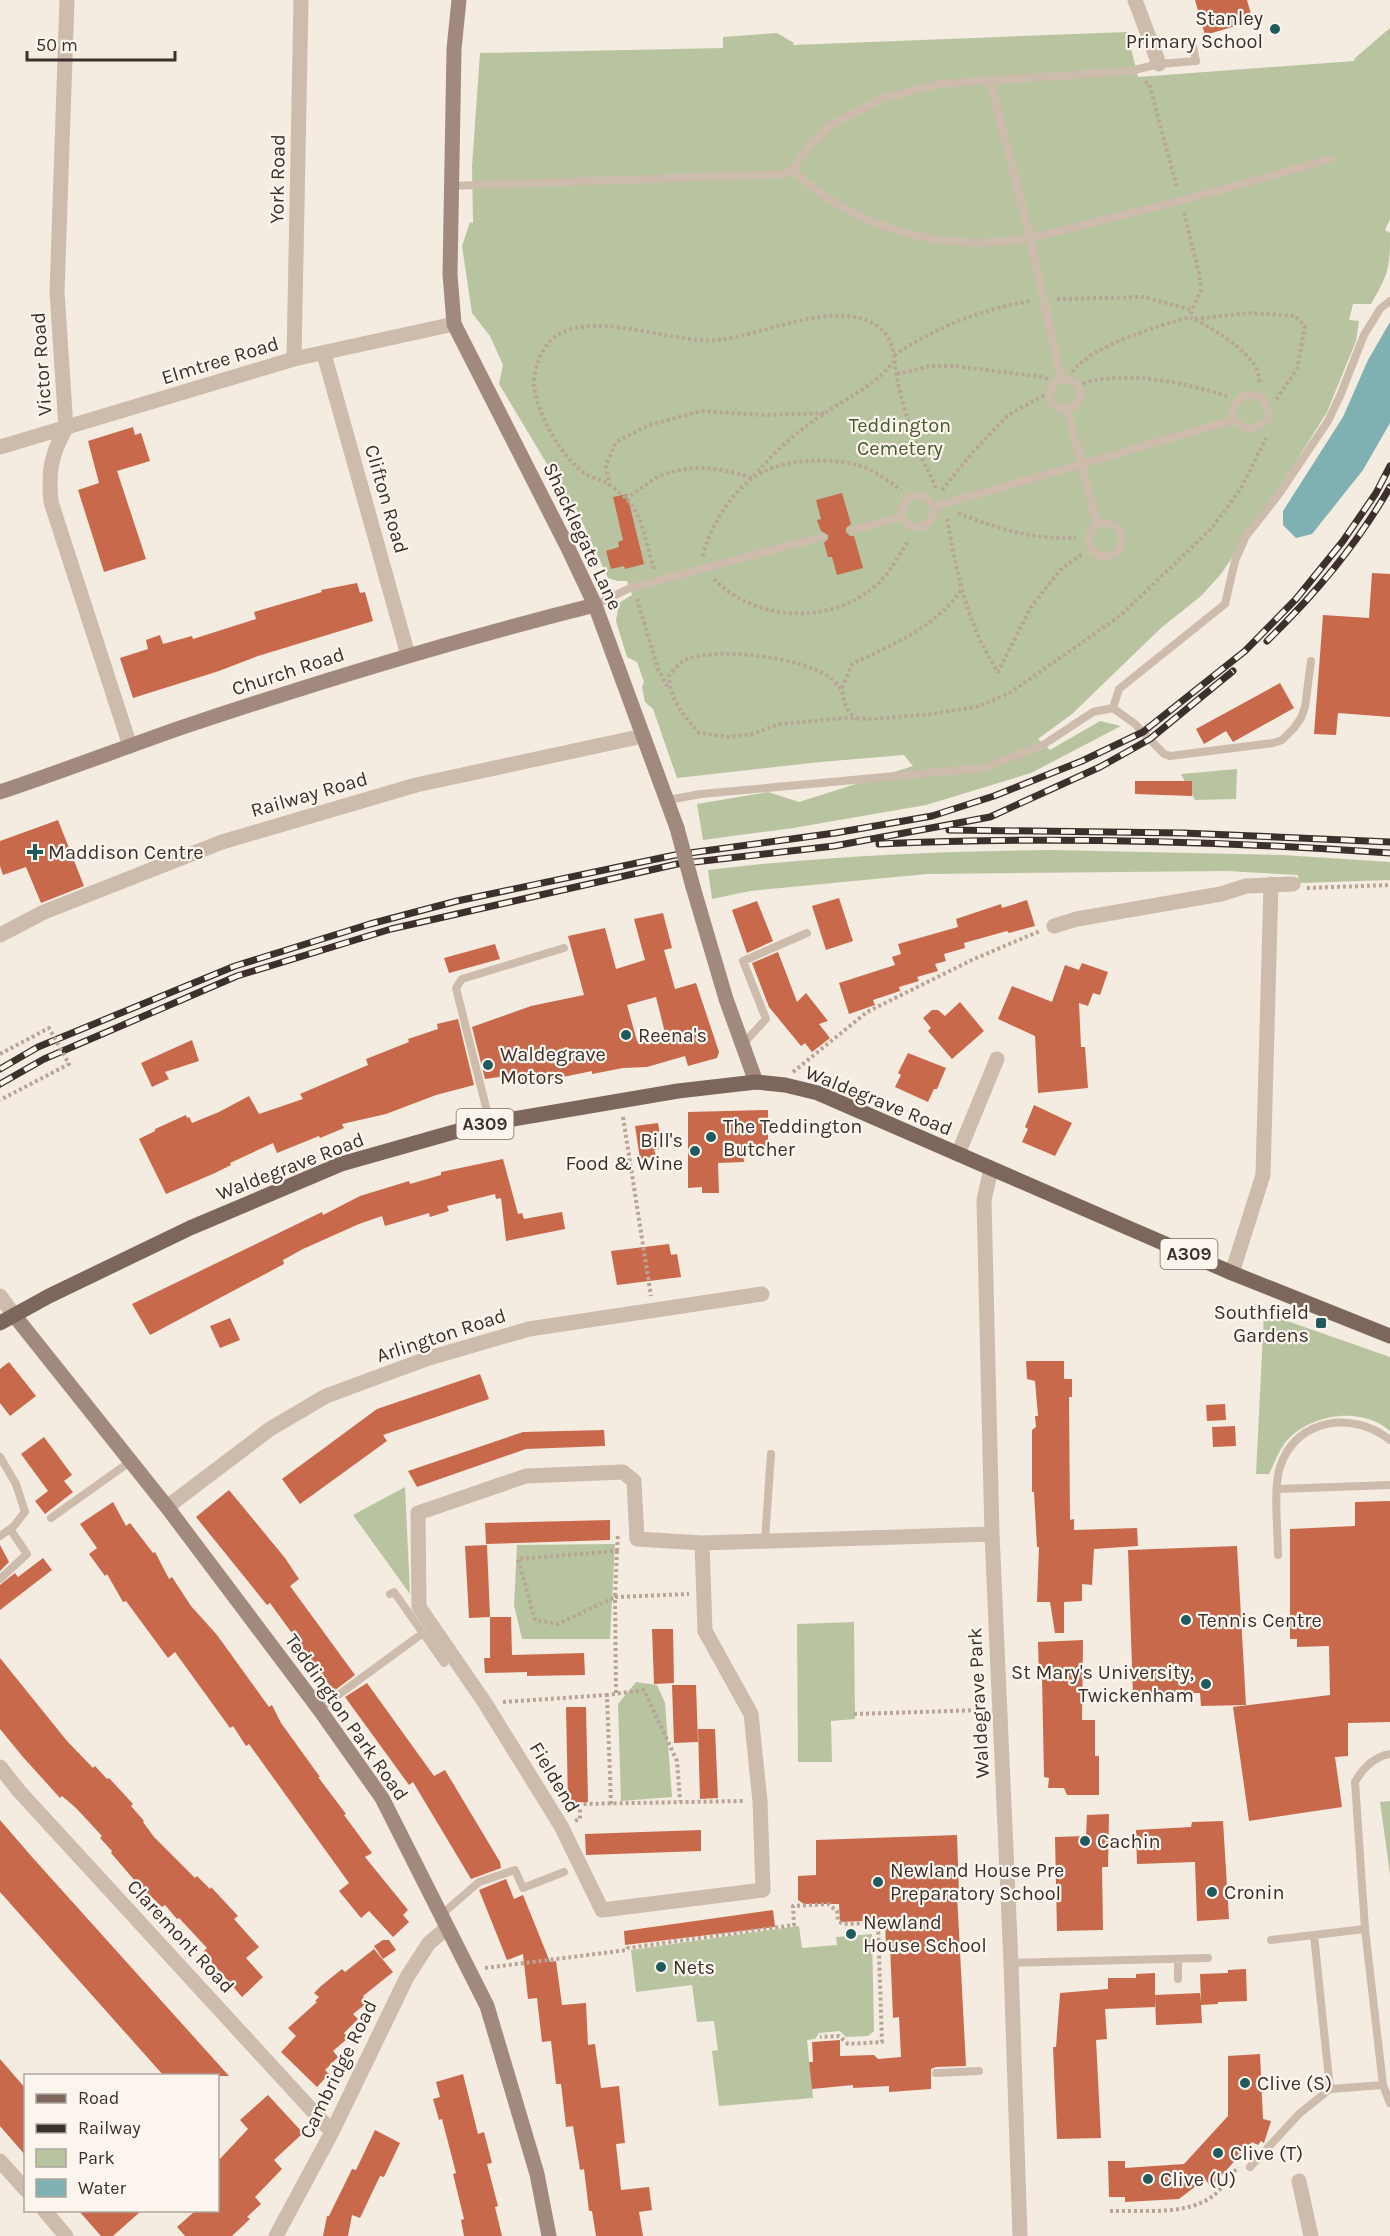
<svg xmlns="http://www.w3.org/2000/svg" width="1390" height="2236" viewBox="0 0 1390 2236" font-family="Karla,sans-serif">
  <style>
    .green { fill: #b8c4a0 }
    .water { fill: #7fb0b2 }
    .building { fill: #c8694b; fill-rule: evenodd }
    .lines { fill: none; stroke-linecap: round; stroke-linejoin: round }
    .path { stroke: #b9a596; stroke-width: 4; stroke-dasharray: 3 3; stroke-linecap: butt }
    .lane { stroke: #cdbbac; stroke-width: 8 }
    .street { stroke: #cdbbac; stroke-width: 15 }
    .secondary { stroke: #a18a7d; stroke-width: 15 }
    .primary { stroke: #7d675c; stroke-width: 15 }
    .rail-casing { stroke: #3b302b; stroke-width: 7 }
    .rail { stroke: #fbf5ee; stroke-width: 4.5; stroke-dasharray: 14; stroke-linecap: butt }
    .path-bridge { stroke: #b9a596; stroke-width: 4; stroke-dasharray: 3 3; stroke-linecap: butt }
    .secondary-bridge { stroke: #a18a7d; stroke-width: 15 }
    .poi-dot { fill: #1f5a5e; stroke: #fbf5ee; stroke-width: 2 }
    .labels { text-anchor: middle; stroke-width: 4.5; stroke-linejoin: round; paint-order: stroke }
    .shield { fill: #fbf5ee; stroke: #756b66; stroke-width: 1.5 }
    .shield-label { font-size: 18px; font-weight: bold; fill: #3b302b }
    .poi-label { font-size: 20px; fill: #3b302b; stroke: #fbf5ee; text-anchor: start }
    .street-label { font-size: 20px; fill: #3b302b; stroke: #fbf5ee }
    .park-label { font-size: 20px; fill: #4a5a2e; stroke: #fbf5ee }
  </style>
  <rect width="100%" height="100%" fill="#f4ebe1"/>
  <path class="green" d="M1390,28V219L1385,230L1390,233C1390,268 1389,273 1371,304H1353L1349,320L1359,321L1356,341L1327,412L1292,468L1221,574L1201,596L1161,628L1072,714L1038,739L1050,750L1100,721L1121,726L1031,773L926,805L793,828L703,840L697,804L768,792L799,802L913,766L904,755L820,762L677,778L653,709L645,702L642,687L644,682L637,662L627,657L616,621L619,603L632,595L627,581H617L608,578L575,506L571,504L499,384L503,365L490,336L472,313L462,246L470,222L473,223L472,166L480,53L723,48V37L777,33L794,43L793,45L1127,32L1138,77L1354,61L1355,58Z
    M1237,769L1236,799L1195,800L1181,774Z
    M1051,850L1283,855L1390,862V880L1299,883L1298,875L1227,871L927,874L750,891L712,899L708,870C823,856 935,851 1051,850Z
    M1264,1313L1390,1357V1431C1361,1405 1307,1414 1284,1444C1278,1453 1274,1464 1269,1474H1256Z
    M405,1487V1486L410,1594L353,1515Z
    M615,1544L610,1639H522L514,1605L517,1545Z
    M854,1622L855,1719L831,1721L832,1762H798L797,1624Z
    M636,1682L657,1685L665,1703L672,1797L621,1801L618,1704Z
    M1390,1801V1874L1380,1802Z
    M799,1926L802,1948L837,1945L836,1937L872,1934L874,2031L868,2036L846,2037L840,2031L819,2033L815,2039L807,2040L813,2098L719,2106L712,2051L718,2050L714,2021L697,2022L692,1985L636,1992L631,1950Z"/>
  <path class="water" d="M1390,322V423L1363,470L1312,534L1296,538L1283,525V511L1343,417L1368,360Z"/>
  <path class="building" d="M1195,0H1247L1253,21L1205,35Z
    M133,427L135,435L141,433L150,461L117,471L146,559L104,572L78,490L99,483L88,441Z
    M842,493L851,524L846,528V532L850,536H854L863,568L837,575L832,557H828L824,543L828,539V535L821,531L817,520L821,519L816,500Z
    M627,494L644,564L625,569L624,566L611,569L606,551L619,547L618,542L623,540L613,497Z
    M1372,573L1390,574V717L1338,713L1336,735L1314,734L1323,615L1369,618Z
    M357,583L360,593L365,592L373,621L258,656L219,671L133,698L120,658L148,649L146,640L160,635L163,644L192,636L193,639L256,619L254,612L322,592L321,590Z
    M1280,683L1294,708L1233,742L1226,731L1204,744L1196,729Z
    M1135,781H1192V796L1135,794Z
    M58,820L84,886L41,903L26,867L3,875L0,866V841Z
    M839,898L853,941L826,950L812,906Z
    M1027,900L1035,926L1009,933L1007,931L964,943L965,948L944,954L946,961L935,964L938,971L917,977L919,981L899,987L900,991L873,1000L875,1005L849,1014L839,983L895,965L892,957L901,954L898,944L958,927L956,919L1001,904L1002,908Z
    M757,901L773,941L747,953L732,910Z
    M663,913L672,948L664,950L675,989L696,983L719,1052L717,1058L688,1066L685,1056L647,1067L623,1068L592,1074V1071L529,1084L499,1077L485,1079L472,1027L531,1006L584,995L568,936L605,928L616,969L645,960L634,919ZM656,997L665,1033L637,1041L627,1005Z
    M495,944L500,959L449,973L444,958Z
    M778,952L797,1002L806,993L828,1021L819,1024L830,1038L812,1052L805,1043L801,1046L769,1007L752,963Z
    M1082,963L1108,972L1100,995L1093,993L1088,1006L1079,1003L1081,1047H1085L1088,1088L1038,1093L1035,1036L998,1019L1012,986L1052,1002L1065,965L1079,970Z
    M960,1002L984,1031L952,1059L928,1031L931,1028L923,1018L932,1010H938L945,1016Z
    M458,1019L474,1085L436,1095L386,1114L342,1124L344,1128L320,1138L319,1136L277,1153L273,1143L230,1163L231,1165L215,1173L166,1194L139,1139L155,1131V1129L186,1115L187,1118L189,1117L192,1123L219,1112L249,1096L259,1114L303,1099L300,1094L368,1065L366,1059L409,1042L408,1039L438,1029L437,1024Z
    M192,1040L199,1061L165,1072L169,1079L152,1087L141,1063Z
    M908,1053L946,1068L937,1089H934L928,1102L895,1087L901,1075L898,1073Z
    M1034,1105L1072,1123L1055,1156L1022,1142L1028,1129L1025,1127Z
    M768,1110V1148L750,1149V1153H743L744,1162L718,1163L719,1193H702V1187L688,1188V1112Z
    M658,1123L662,1148L654,1150L656,1156L640,1159L635,1126Z
    M503,1159L518,1214L522,1213L524,1219L562,1212L565,1229L506,1241L501,1198L496,1199L495,1194L447,1206L449,1211L430,1217L429,1213L385,1226L382,1216L359,1224L303,1249L283,1260L284,1264L150,1335L132,1304L322,1212L323,1215L360,1196L409,1181L410,1184L441,1175V1172Z
    M669,1244L671,1255L677,1254L681,1277L617,1285L611,1251Z
    M230,1318L240,1340L220,1348L210,1326Z
    M1026,1361H1064V1379H1072V1397H1069L1070,1520L1074,1519V1530L1137,1528L1138,1546L1094,1549L1092,1585L1082,1584V1601L1064,1602V1633H1055L1050,1602H1037L1039,1547H1037L1034,1492H1032V1430L1036,1427L1035,1416H1038L1035,1381L1027,1379Z
    M9,1362L36,1396L10,1416L0,1403V1369Z
    M480,1374L489,1399L383,1435L387,1441L300,1504L282,1479L377,1409Z
    M1225,1404L1226,1420L1207,1421L1206,1405Z
    M1235,1426L1236,1446L1213,1447L1212,1427Z
    M604,1430L605,1446L526,1449L417,1487L408,1471L523,1432Z
    M44,1437L72,1475L64,1481L73,1492L45,1514L35,1501L48,1491L21,1454Z
    M229,1490L285,1558L299,1579L290,1586L355,1675L334,1691L270,1603L267,1605L196,1517Z
    M1390,1501V1722L1348,1723V1756L1335,1757L1342,1807L1249,1821L1233,1707L1330,1695L1329,1646L1297,1647V1639H1290V1529L1355,1526V1502Z
    M113,1502L126,1526L130,1523L153,1553L155,1552L169,1579L172,1577L191,1606L217,1635L269,1707L272,1705L281,1723L320,1777H318L346,1814L344,1815L372,1853L365,1857L408,1910L403,1915L409,1922L393,1937L369,1911L361,1918L339,1891L349,1883L249,1744L246,1746L233,1726L230,1728L175,1652L168,1658L126,1601L123,1602L107,1574L105,1576L89,1554L97,1548L80,1524Z
    M610,1520V1540L486,1544L485,1523Z
    M0,1545L9,1562L0,1571Z
    M487,1545L490,1617L469,1618L465,1546Z
    M1237,1546L1246,1705L1201,1706L1200,1693L1133,1695L1128,1550Z
    M43,1558L52,1570L0,1610V1585L15,1573L18,1577Z
    M490,1617H511L512,1655L584,1653L585,1675L527,1676V1672L485,1673L484,1658H490Z
    M652,1629H673L674,1683L654,1684Z
    M1083,1640L1082,1720H1095V1756H1099V1795H1067L1064,1788H1048L1049,1778L1044,1777L1042,1676H1039L1038,1642Z
    M0,1658L67,1741L93,1768L95,1766L107,1779L109,1778L133,1804L131,1806L144,1821L143,1822L154,1837L195,1878L197,1876L210,1889L211,1887L238,1916L234,1919L259,1947L246,1958L263,1977L242,1997L203,1952L207,1948L179,1918L177,1919L165,1905L162,1907L136,1882L111,1853L112,1851L100,1838L102,1836L76,1808L62,1796L60,1798L23,1757L0,1729Z
    M367,1683L434,1776L445,1770L500,1862L501,1868L471,1879L413,1782L409,1785L345,1697Z
    M672,1685H696L698,1742L674,1743Z
    M566,1707H586L588,1802L568,1803Z
    M698,1729H715L718,1798L700,1799Z
    M1109,1814L1108,1867H1102L1103,1930L1057,1931L1055,1837L1086,1836L1087,1815Z
    M0,1820L32,1857L229,2076H164L0,1892Z
    M1223,1821L1229,1919L1197,1921L1195,1862L1137,1864L1136,1830L1191,1827L1192,1822Z
    M701,1830V1851L586,1855L585,1834Z
    M957,1835L959,1894H957L966,2066L936,2067L931,2069V2089L889,2092V2086L853,2088V2085L812,2089L809,2062H813L812,2042L840,2040V2056L874,2055L878,2059L901,2057L899,2017L893,2018L890,1945H886L885,1920L840,1922L839,1904H804L798,1900V1876L816,1875V1840Z
    M506,1879L514,1899L523,1895L550,1962L556,1961L562,2005L586,2003L588,2045L595,2044L601,2088L619,2086L625,2143L616,2144L621,2190L649,2187L652,2210L639,2212L643,2236H596L592,2211H589L584,2169L580,2170L573,2126L566,2127L561,2084H556L551,2041L542,2042L537,1998L528,1999L523,1954L507,1960L479,1890Z
    M773,1910L775,1927L625,1945L624,1931Z
    M383,1940H389L396,1950L383,1959L374,1946Z
    M374,1949L393,1972L363,1996L368,2002L353,2014L358,2019L344,2033L348,2038L333,2051L338,2057L325,2070L329,2074L317,2087L281,2052L296,2036L288,2028L317,2002L315,2001L319,1997L314,1993L321,1986L342,1969L345,1972Z
    M1246,1969L1247,2001L1218,2002V2004L1201,2005L1202,2023L1156,2025L1155,1995L1200,1993L1201,2002L1200,1974L1228,1973V1970Z
    M1155,1973V2007L1105,2009L1107,2039L1096,2040L1101,2138L1057,2139L1053,2047H1056L1060,1993L1108,1989V1978H1136V1974Z
    M1260,2054L1263,2119L1271,2121L1264,2143L1261,2141L1258,2145L1252,2142L1211,2187L1205,2179L1179,2199L1125,2202V2197H1109L1108,2161H1125V2168L1184,2164L1228,2116V2056Z
    M0,2059L26,2089V2156L0,2126Z
    M463,2074L478,2134L484,2132L492,2163L487,2164L498,2206L495,2207L502,2236H464L461,2220L464,2219L453,2174L456,2173L442,2119L439,2120L433,2099L440,2097L436,2082Z
    M268,2095L303,2133L274,2160L282,2169L255,2197L261,2204L247,2217L250,2219L232,2236H185L177,2227L195,2211H218V2161L248,2129L240,2120Z
    M375,2130L400,2143L384,2177L380,2176L360,2218L352,2215L348,2236H323L327,2216H329L352,2169L356,2170Z
    M79,2211H141L113,2236H101Z"/>
  <g class="lines">
    <path class="path" d="M1145,82L1149,83L1177,188
      M1184,213L1199,273L1201,290L1192,310
      M1057,299L1143,297L1192,310L1190,317
      M1195,319L1249,313L1295,316L1305,326L1297,369L1276,400
      M894,355C937,327 981,309 1031,301
      M1072,372C1093,345 1157,326 1190,317C1208,325 1250,351 1257,370C1259,374 1259,379 1260,384
      M897,374L931,366H953L1044,377L1049,380
      M1077,385C1124,369 1181,382 1227,396
      M610,486L606,466L616,442L649,425L701,411L764,415L824,413
      M942,490L973,452L1008,415L1050,392
      M625,498C638,493 647,482 660,476C690,463 723,468 752,478C773,453 795,433 822,415C846,398 875,386 893,362
      M958,513C1001,530 1030,539 1076,538
      M947,519C957,573 967,625 998,672L1031,607L1060,570L1082,554
      M703,556C709,526 737,482 767,470C794,459 829,458 857,465C873,469 888,481 901,490
      M654,569C647,548 644,522 631,504C625,496 612,486 603,481C598,479 591,477 586,474C562,459 537,414 534,386C533,378 536,367 539,359C563,294 669,346 718,340C763,335 839,298 877,326C896,339 893,358 897,378C902,404 911,432 921,456C926,467 932,477 936,489
      M714,579C753,620 825,625 870,590C888,577 898,557 909,539
      M637,599L658,669L668,688
      M842,688L852,664C892,645 936,627 961,590
      M858,719C837,707 851,694 832,679C804,657 718,646 685,660C679,663 673,671 669,676C670,700 683,715 699,733L729,737L753,734L779,724L847,718L873,719L931,714L980,706L1011,692L1120,616L1211,529L1240,490L1266,438
      M1307,888L1390,885
      M793,1072L867,1012L974,959L1040,931
      M623,1117L651,1296
      M617,1551L615,1597L558,1624L535,1620L518,1559Z
      M617,1551L618,1533
      M616,1693L615,1597L689,1594
      M503,1702L607,1695
      M854,1714L983,1710
      M611,1804L607,1695L644,1690L677,1761L680,1801
      M575,1821L580,1819V1804L744,1801
      M485,1968L627,1950L628,1948L794,1925L793,1906L828,1904L837,1911L838,1921L843,1924L878,1923L882,2042L848,2044L839,2036L820,2037
      M1110,2211C1142,2210 1186,2216 1213,2196C1222,2189 1230,2176 1238,2167"/>
    <path class="lane" d="M990,80L1030,237L1061,379
      M792,170C854,227 935,251 1018,240C1050,235 1083,225 1115,217C1187,200 1258,180 1330,159
      M451,186L783,174L792,170L808,147L831,125L881,99L939,84L1130,71L1159,64L1196,61L1193,46
      M1050 394a15 15 0 1 1 30 0a15 15 0 1 1-30 0Z
      M1067,409L1097,524C1119,517 1132,542 1113,555L1101,556C1086,550 1085,534 1097,524
      M934,507C927,497 922,494 910,497L902,507V517L910,526L922,527C931,521 934,518 934,507L1233,420C1246,431 1256,431 1268,419C1271,383 1228,389 1233,420
      M852,530L902,517
      M595,605L630,588L822,537
      M1113,708L1119,689L1225,604L1235,561L1246,536L1279,494L1328,421L1340,396L1364,335L1380,309L1390,301
      M668,800L701,794L983,768L1043,745L1093,712L1113,708L1135,724L1164,754L1170,756L1273,743L1282,740L1294,728L1301,718L1305,707L1311,661
      M743,1044L766,1019L743,961L807,933
      M490,1123L456,988L462,979L564,948
      M0,1457L16,1484L25,1512L13,1527L0,1536
      M1278,1489L1390,1485
      M51,1518L131,1461
      M765,1540L771,1454
      M1278,1555C1278,1531 1273,1489 1280,1467C1296,1417 1354,1411 1390,1440
      M0,1579L27,1554L10,1529
      M390,1594L394,1592L444,1663
      M319,1709L423,1633
      M1390,1754C1373,1757 1363,1768 1355,1782L1365,1929L1383,2085L1390,2103
      M441,1915L479,1882L515,1870L523,1888L564,1872
      M1365,1929L1314,1935L1330,2089L1383,2085
      M1271,1940L1314,1935
      M1011,1963L1208,1958
      M1178,1979V1959
      M936,2073L979,2071
      M1250,2167L1299,2114L1330,2089"/>
    <path class="street" d="M67,0L57,292L66,428C51,454 48,472 51,502L130,746
      M1135,0L1159,64
      M324,354L408,655
      M294,359L301,0
      M0,447L294,359L454,324
      M1054,926L1077,919L1221,894L1246,886L1293,884
      M0,935L44,912L222,842L416,785L643,736
      M958,1154L997,1059
      M991,1169L984,1200L992,1534L1011,1963L1020,2236
      M1232,1273L1263,1175L1271,884
      M0,1296L14,1315
      M167,1507L270,1429L326,1396L429,1358L529,1329L762,1294
      M702,1543L705,1631L751,1714L760,1801L763,1890L602,1910L561,1826L485,1703L419,1607L418,1513L526,1476L623,1472L634,1481L637,1539L702,1543L992,1534
      M0,1767L19,1791L332,2132
      M0,2161L26,2190
      M1299,2181L1311,2236
      M44,2210L66,2236
      M276,2236L332,2132L407,1977L429,1943L447,1928"/>
    <path class="secondary" d="M459,0L454,49L450,274L454,324L567,546L595,605L677,828
      M0,792C60,772 120,749 180,728C317,682 455,640 595,605
      M693,887L726,999L756,1082
      M14,1315L167,1507L319,1709L382,1798L487,2006L537,2174L549,2236"/>
    <path class="primary" d="M0,1323L49,1296L190,1228L341,1164L454,1132L490,1123L678,1091L756,1082L785,1085L818,1093L1232,1273L1390,1336"/>
    <defs>
      <path id="rail" d="M1267,641C1315,594 1356,546 1390,487
        M949,830L1183,833L1390,842
        M879,844C1049,836 1220,841 1390,853
        M0,1069L38,1047L235,966L370,924L457,901L675,855L835,833L932,816L994,796L1082,761L1143,732L1245,651L1296,599L1343,541L1376,493L1390,466
        M0,1084L44,1059L237,976L391,929L677,864L834,846L990,817L1100,767L1150,739L1233,671"/>
    </defs>
    <use href="#rail" class="rail-casing"/>
    <use href="#rail" class="rail"/>
    <path class="path-bridge" d="M0,1054L49,1028L69,1064L0,1100"/>
    <path class="secondary-bridge" d="M677,828L693,887"/>
  </g>
  <g class="poi-dot">
    <circle cx="1275" cy="29" r="6"/>
    <path d="M32 843h6v6h6v6h-6v6h-6v-6h-6v-6h6z"/>
    <circle cx="626" cy="1035" r="6"/>
    <circle cx="488" cy="1065" r="6"/>
    <circle cx="711" cy="1137" r="6"/>
    <circle cx="695" cy="1151" r="6"/>
    <rect x="1315" y="1317" width="12" height="12" rx="3"/>
    <circle cx="1186" cy="1620" r="6"/>
    <circle cx="1206" cy="1684" r="6"/>
    <circle cx="1085" cy="1841" r="6"/>
    <circle cx="878" cy="1882" r="6"/>
    <circle cx="1212" cy="1892" r="6"/>
    <circle cx="851" cy="1934" r="6"/>
    <circle cx="661" cy="1967" r="6"/>
    <circle cx="1245" cy="2083" r="6"/>
    <circle cx="1218" cy="2153" r="6"/>
    <circle cx="1148" cy="2179" r="6"/>
  </g>
  <g class="labels">
    <g class="shield">
      <rect x="456.5" y="1109" width="57" height="30" rx="4.5"/>
      <rect x="1160.5" y="1239" width="57" height="30" rx="4.5"/>
    </g>
    <g class="shield-label">
      <text x="485" y="1130">A309</text>
      <text x="1189" y="1260">A309</text>
    </g>
    <g class="poi-label">
      <text x="1263" y="25" text-anchor="end">Stanley<tspan x="1263" dy="23">Primary School</tspan></text>
      <text x="48" y="859">Maddison Centre</text>
      <text x="638" y="1042">Reena's</text>
      <text x="500" y="1061">Waldegrave<tspan x="500" dy="23">Motors</tspan></text>
      <text x="723" y="1133">The Teddington<tspan x="723" dy="23">Butcher</tspan></text>
      <text x="683" y="1147" text-anchor="end">Bill's<tspan x="683" dy="23">Food &amp; Wine</tspan></text>
      <text x="1309" y="1319" text-anchor="end">Southfield<tspan x="1309" dy="23">Gardens</tspan></text>
      <text x="1198" y="1627">Tennis Centre</text>
      <text x="1194" y="1679" text-anchor="end">St Mary's University,<tspan x="1194" dy="23">Twickenham</tspan></text>
      <text x="1097" y="1848">Cachin</text>
      <text x="890" y="1877">Newland House Pre<tspan x="890" dy="23">Preparatory School</tspan></text>
      <text x="1224" y="1899">Cronin</text>
      <text x="863" y="1929">Newland<tspan x="863" dy="23">House School</tspan></text>
      <text x="673" y="1974">Nets</text>
      <text x="1257" y="2090">Clive (S)</text>
      <text x="1230" y="2160">Clive (T)</text>
      <text x="1160" y="2186">Clive (U)</text>
    </g>
    <g class="street-label">
      <text transform="translate(277 179) rotate(-89)" y="7">York Road</text>
      <text transform="translate(220 360) rotate(-17)" y="7">Elmtree Road</text>
      <text transform="translate(41 364) rotate(-94)" y="7">Victor Road</text>
      <text transform="translate(387 499) rotate(74)" y="7">Clifton Road</text>
      <text transform="translate(583 536) rotate(65)" y="7">Shacklegate Lane</text>
      <text transform="translate(288 671) rotate(-18)" y="7">Church Road</text>
      <text transform="translate(309 794) rotate(-16)" y="7">Railway Road</text>
      <text transform="translate(879 1100) rotate(22)" y="7">Waldegrave Road</text>
      <text transform="translate(290 1166) rotate(-21)" y="7">Waldegrave Road</text>
      <text transform="translate(441 1335) rotate(-18)" y="7">Arlington Road</text>
      <text transform="translate(978 1703) rotate(-93)" y="7">Waldegrave Park</text>
      <text transform="translate(347 1717) rotate(55)" y="7">Teddington Park Road</text>
      <text transform="translate(555 1777) rotate(59)" y="7">Fieldend</text>
      <text transform="translate(181 1936) rotate(47)" y="7">Claremont Road</text>
      <text transform="translate(338 2069) rotate(-64)" y="7">Cambridge Road</text>
    </g>
    <g class="park-label">
      <text x="900" y="432">Teddington<tspan x="900" dy="23">Cemetery</tspan></text>
    </g>
  </g>
  <rect x="24" y="2074" width="195" height="138" fill="#fbf5ee" stroke="#aea6a0" stroke-width="1.5"/>
  <rect x="36" y="2094" width="30" height="9" fill="#7d675c" stroke="#aea6a0" stroke-width="1.5"/>
  <text x="78" y="2104" font-size="18" fill="#3b302b">Road</text>
  <rect x="36" y="2124" width="30" height="9" fill="#3b302b" stroke="#aea6a0" stroke-width="1.5"/>
  <text x="78" y="2134" font-size="18" fill="#3b302b">Railway</text>
  <rect x="36" y="2149" width="30" height="18" fill="#b8c4a0" stroke="#aea6a0" stroke-width="1.5"/>
  <text x="78" y="2164" font-size="18" fill="#3b302b">Park</text>
  <rect x="36" y="2179" width="30" height="18" fill="#7fb0b2" stroke="#aea6a0" stroke-width="1.5"/>
  <text x="78" y="2194" font-size="18" fill="#3b302b">Water</text>
  <path d="M27 51v9h148v-9" fill="none" stroke="#3b302b" stroke-width="3"/>
  <text x="36" y="51" font-size="18" fill="#3b302b" stroke="#fbf5ee" stroke-width="4.5" paint-order="stroke">50 m</text>
</svg>
